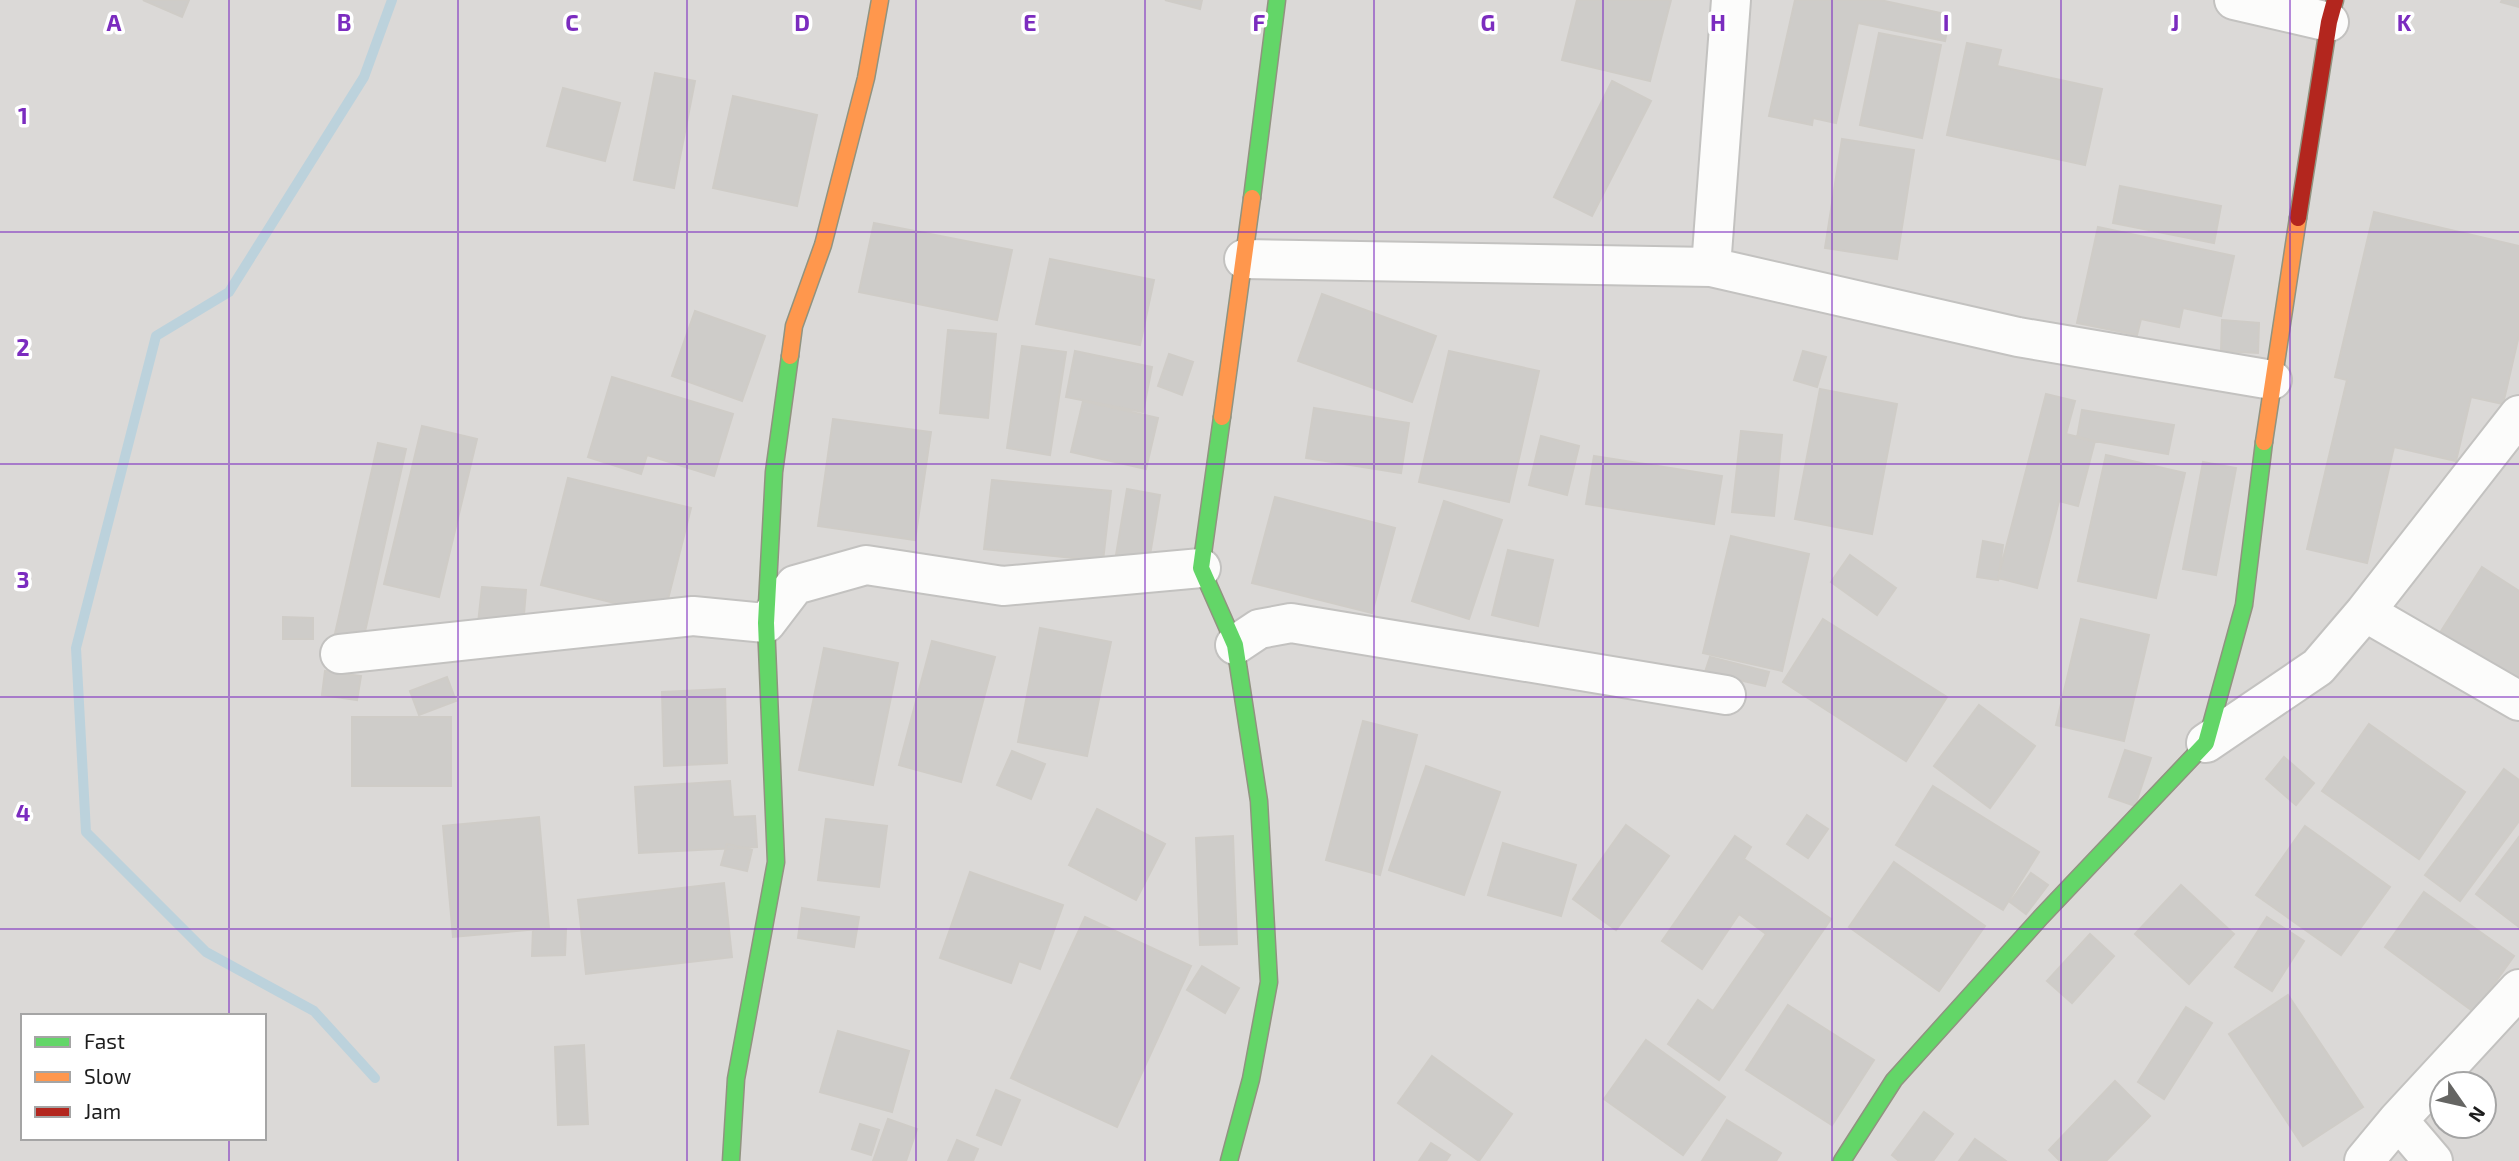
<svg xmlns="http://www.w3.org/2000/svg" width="2519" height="1161" viewBox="0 0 2519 1161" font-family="'Exo 2',sans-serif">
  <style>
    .residential { fill: #dbd9d7; fill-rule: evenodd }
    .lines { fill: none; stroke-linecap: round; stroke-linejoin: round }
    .stream { stroke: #bcd2dc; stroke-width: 10 }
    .building { fill: #ceccc9; stroke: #cfccc7; stroke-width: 2 }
    .street-casing { stroke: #c3c2c0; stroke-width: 42 }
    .fast-casing { stroke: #919380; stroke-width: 19 }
    .slow-casing { stroke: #919380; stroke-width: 19 }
    .jam-casing { stroke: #919380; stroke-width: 19 }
    .street { stroke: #fcfcfb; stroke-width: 38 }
    .fast { stroke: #63d668; stroke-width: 16 }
    .slow { stroke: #ff974d; stroke-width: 16 }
    .jam { stroke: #b3261e; stroke-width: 16 }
    .grid { fill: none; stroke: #7b2cbf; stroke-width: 2; stroke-opacity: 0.55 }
    .grid-label { font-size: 23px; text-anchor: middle; font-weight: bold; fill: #7b2cbf; stroke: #fff; stroke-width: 7; stroke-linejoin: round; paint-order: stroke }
  </style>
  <rect width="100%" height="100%" fill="#eceae6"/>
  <path class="residential" d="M0,0H2519V1161H0ZM23,1016H264V1138H23ZM2442,1084H2484V1126H2442Z"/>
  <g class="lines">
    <path class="stream" d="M375,1078L314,1011L206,952L86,832L76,648L156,336L229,292L364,77L392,0"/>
  </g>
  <path class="building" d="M143,0H189L182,17Z
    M1165,0H1202L1200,9Z
    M1577,0H1671L1650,81L1562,60Z
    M1795,0H1880L1950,15L1945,41L1858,23L1836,123L1813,118L1812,125L1769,116Z
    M2502,0H2519V7L2501,2Z
    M1879,33L1941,45L1922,138L1860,125Z
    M1967,43L2001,50L1997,66L2102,89L2085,165L1947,135Z
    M655,73L695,81L674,188L634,180Z
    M1612,81L1651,101L1592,216L1554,197Z
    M563,88L620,103L605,161L547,146Z
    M733,96L817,115L797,206L713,188Z
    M1842,139L1914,150L1897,259L1825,248Z
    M2120,186L2221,206L2214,243L2113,223Z
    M2374,212L2519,246V335L2503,404L2471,397L2456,461L2394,447L2367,563L2307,549L2347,380L2335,377Z
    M874,223L1012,250L997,320L859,292Z
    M2098,227L2234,256L2221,316L2183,308L2179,327L2141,319L2137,335L2077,323Z
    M1050,259L1154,280L1140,345L1036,324Z
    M1322,294L1436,336L1412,402L1298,361Z
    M695,311L765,336L742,401L672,376Z
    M2222,320L2259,323L2258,353L2221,351Z
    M948,330L996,334L988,418L940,413Z
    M1022,346L1066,352L1050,455L1007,448Z
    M1075,351L1152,367L1143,412L1066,397Z
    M1449,351L1539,371L1509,502L1419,482Z
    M1803,351L1826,357L1817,387L1794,380Z
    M1169,354L1193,362L1182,395L1158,386Z
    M612,377L733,414L714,476L647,455L641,474L588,457Z
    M1820,389L1897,404L1872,534L1795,519Z
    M2046,394L2075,401L2066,434L2095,441L2078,506L2059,501L2037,588L1998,578Z
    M1083,401L1158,418L1146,469L1071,452Z
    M1314,408L1409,423L1401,473L1306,458Z
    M2082,410L2174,425L2168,454L2077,438Z
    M833,419L931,432L915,540L818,526Z
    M422,426L477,439L439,597L384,584Z
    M1741,431L1782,435L1774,516L1732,512Z
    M1541,436L1579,446L1567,495L1529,485Z
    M378,443L406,449L362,645L334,638Z
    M2106,455L2185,473L2156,598L2078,581Z
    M1594,456L1722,476L1714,524L1586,504Z
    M2203,462L2236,468L2216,575L2183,569Z
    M568,478L691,508L664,615L541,585Z
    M992,480L1111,491L1103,561L984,549Z
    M1127,489L1160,495L1148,567L1115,561Z
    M1275,497L1395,528L1372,613L1252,583Z
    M1444,501L1502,520L1469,619L1412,601Z
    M1731,536L1809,554L1782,671L1703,653Z
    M1983,541L2003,545L1998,580L1977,577Z
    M1508,550L1553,560L1538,626L1492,615Z
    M1850,555L1896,588L1877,615L1831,582Z
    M2482,567L2519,591V691L2436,639Z
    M482,587L526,590L523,627L478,623Z
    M283,617L313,618V639H283Z
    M1823,619L1947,697L1906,761L1783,682Z
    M2081,619L2149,635L2124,741L2056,725Z
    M1040,628L1111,642L1087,756L1018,742Z
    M932,641L995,657L961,782L899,765Z
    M824,648L898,663L873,785L799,770Z
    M1710,657L1769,672L1765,686L1705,672Z
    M325,671L361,676L357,700L322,695Z
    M447,677L456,701L419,715L410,691Z
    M725,689L727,763L664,766L662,692Z
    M1979,705L2035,746L1990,808L1934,766Z
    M352,717H451V786H352Z
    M1363,721L1417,735L1380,875L1326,860Z
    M2369,724L2465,792L2419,859L2322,791Z
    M2125,750L2151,758L2135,806L2109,797Z
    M1012,751L1045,764L1031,799L997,785Z
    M2284,757L2314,783L2296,805L2266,779Z
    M1426,766L1500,792L1464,895L1389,870Z
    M2504,769L2519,780V821L2460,901L2425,875Z
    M730,781L733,817L755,816L757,847L639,853L635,787Z
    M1933,786L2039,852L2003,910L1896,845Z
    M1097,809L1165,844L1136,900L1069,865Z
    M1807,815L1828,829L1808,858L1787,844Z
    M539,817L549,928L453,937L443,826Z
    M826,819L887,826L879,887L818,880Z
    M1626,825L1669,856L1616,930L1573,899Z
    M2305,826L2390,887L2341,955L2256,895Z
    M1233,836L1237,944L1200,945L1196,838Z
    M1735,836L1751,847L1744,859L1831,919L1719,1080L1668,1044L1698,1000L1713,1011L1766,934L1739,914L1702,969L1662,941Z
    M2519,837V927L2476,894Z
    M1503,843L1576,865L1561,916L1488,895Z
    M727,844L752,850L747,871L721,865Z
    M1894,862L1985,926L1939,991L1849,927Z
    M970,872L1063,905L1040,969L1019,961L1011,983L940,958Z
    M2031,873L2048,885L2026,914L2010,902Z
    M724,883L732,957L586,974L578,900Z
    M2181,885L2234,934L2189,984L2135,934Z
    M2424,892L2514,956L2474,1012L2385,947Z
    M802,908L859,917L854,947L798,938Z
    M1085,917L1191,966L1117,1127L1011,1078Z
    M2267,917L2304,941L2272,991L2235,967Z
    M533,929H566L565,955L532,956Z
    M2090,934L2114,956L2072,1003L2047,981Z
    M1202,966L1239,988L1225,1013L1187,990Z
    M2288,995L2363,1107L2303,1146L2229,1034Z
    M1788,1005L1874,1060L1832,1125L1746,1070Z
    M2186,1007L2212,1023L2164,1099L2138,1082Z
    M838,1031L909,1051L892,1112L820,1092Z
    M1646,1040L1725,1097L1683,1155L1604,1099Z
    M584,1045L588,1124L558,1125L555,1047Z
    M1432,1056L1512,1114L1479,1161L1398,1103Z
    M2115,1081L2150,1116L2106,1161H2060L2049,1150Z
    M996,1090L1020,1100L1001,1145L977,1135Z
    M1924,1112L1953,1134L1933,1161H1899L1892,1155Z
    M888,1119L917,1129L906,1161H873Z
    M1727,1120L1781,1153L1776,1161H1702Z
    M860,1124L879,1130L871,1155L852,1149Z
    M1975,1139L2006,1161H1959Z
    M957,1140L978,1149L973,1161H948Z
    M1431,1143L1450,1155L1446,1161H1419Z"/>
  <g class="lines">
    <defs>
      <path id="street" d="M2234,0L2329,22
        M1244,259L1711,267L2018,337L2272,380
        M1711,267L1731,0
        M2365,612L2519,701
        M1235,645L1259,629L1291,623L1726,695
        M340,654L693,616L766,623L795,585L866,565L1003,586L1201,568
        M2206,743L2318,667L2365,612L2519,415
        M2398,1120L2433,1161
        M2364,1161L2398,1120L2519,989"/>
      <path id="fast" d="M1252,198L1277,0
        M1222,417L1201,568L1235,645L1259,801L1269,982L1251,1079L1229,1161
        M731,1161L736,1079L776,862L766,623L774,472L790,356
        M1842,1161L1894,1080L2041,917L2206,743L2244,605L2264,442"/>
      <path id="slow" d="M790,356L794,326L823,245L866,78L880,0
        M1222,417L1252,198
        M2264,442L2298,218"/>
      <path id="jam" d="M2298,218L2329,22L2335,0"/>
    </defs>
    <use href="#street" class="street-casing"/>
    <use href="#fast" class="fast-casing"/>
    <use href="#slow" class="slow-casing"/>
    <use href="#jam" class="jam-casing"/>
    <use href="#street" class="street"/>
    <use href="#fast" class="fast"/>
    <use href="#slow" class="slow"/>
    <use href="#jam" class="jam"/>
  </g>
  <path class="grid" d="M229,0V1016M458,0V1161M687,0V1161M916,0V1161M1145,0V1161M1374,0V1161M1603,0V1161M1832,0V1161M2061,0V1161M2290,0V1161M0,232H2519M0,464H2519M0,697H2519M0,929H2519M229,1138V1161"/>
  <g class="grid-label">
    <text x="114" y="31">A</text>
    <text x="344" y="31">B</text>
    <text x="572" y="31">C</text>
    <text x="802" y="31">D</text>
    <text x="1030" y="31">E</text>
    <text x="1259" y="31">F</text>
    <text x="1488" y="31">G</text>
    <text x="1718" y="31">H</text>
    <text x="1946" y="31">I</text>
    <text x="2175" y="31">J</text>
    <text x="2404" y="31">K</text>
    <text x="23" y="124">1</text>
    <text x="23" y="356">2</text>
    <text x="23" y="588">3</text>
    <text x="23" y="821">4</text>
  </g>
  <rect x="21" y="1014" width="245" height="126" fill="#ffffff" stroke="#a5a5a5" stroke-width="2"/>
  <rect x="35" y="1037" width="35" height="10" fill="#63d668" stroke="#a5a5a5" stroke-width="2"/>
  <text x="84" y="1049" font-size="21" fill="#1d1d1d">Fast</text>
  <rect x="35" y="1072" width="35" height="10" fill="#ff974d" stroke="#a5a5a5" stroke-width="2"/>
  <text x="84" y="1084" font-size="21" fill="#1d1d1d">Slow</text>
  <rect x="35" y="1107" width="35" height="10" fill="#b3261e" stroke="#a5a5a5" stroke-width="2"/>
  <text x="84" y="1119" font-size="21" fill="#1d1d1d">Jam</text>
  <g transform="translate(2463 1105) rotate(124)"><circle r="33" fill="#ffffff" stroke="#a5a5a5" stroke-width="2"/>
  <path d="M0-5L12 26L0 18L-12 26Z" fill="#656563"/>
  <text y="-10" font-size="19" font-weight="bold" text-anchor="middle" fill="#1d1d1d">N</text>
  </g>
</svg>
